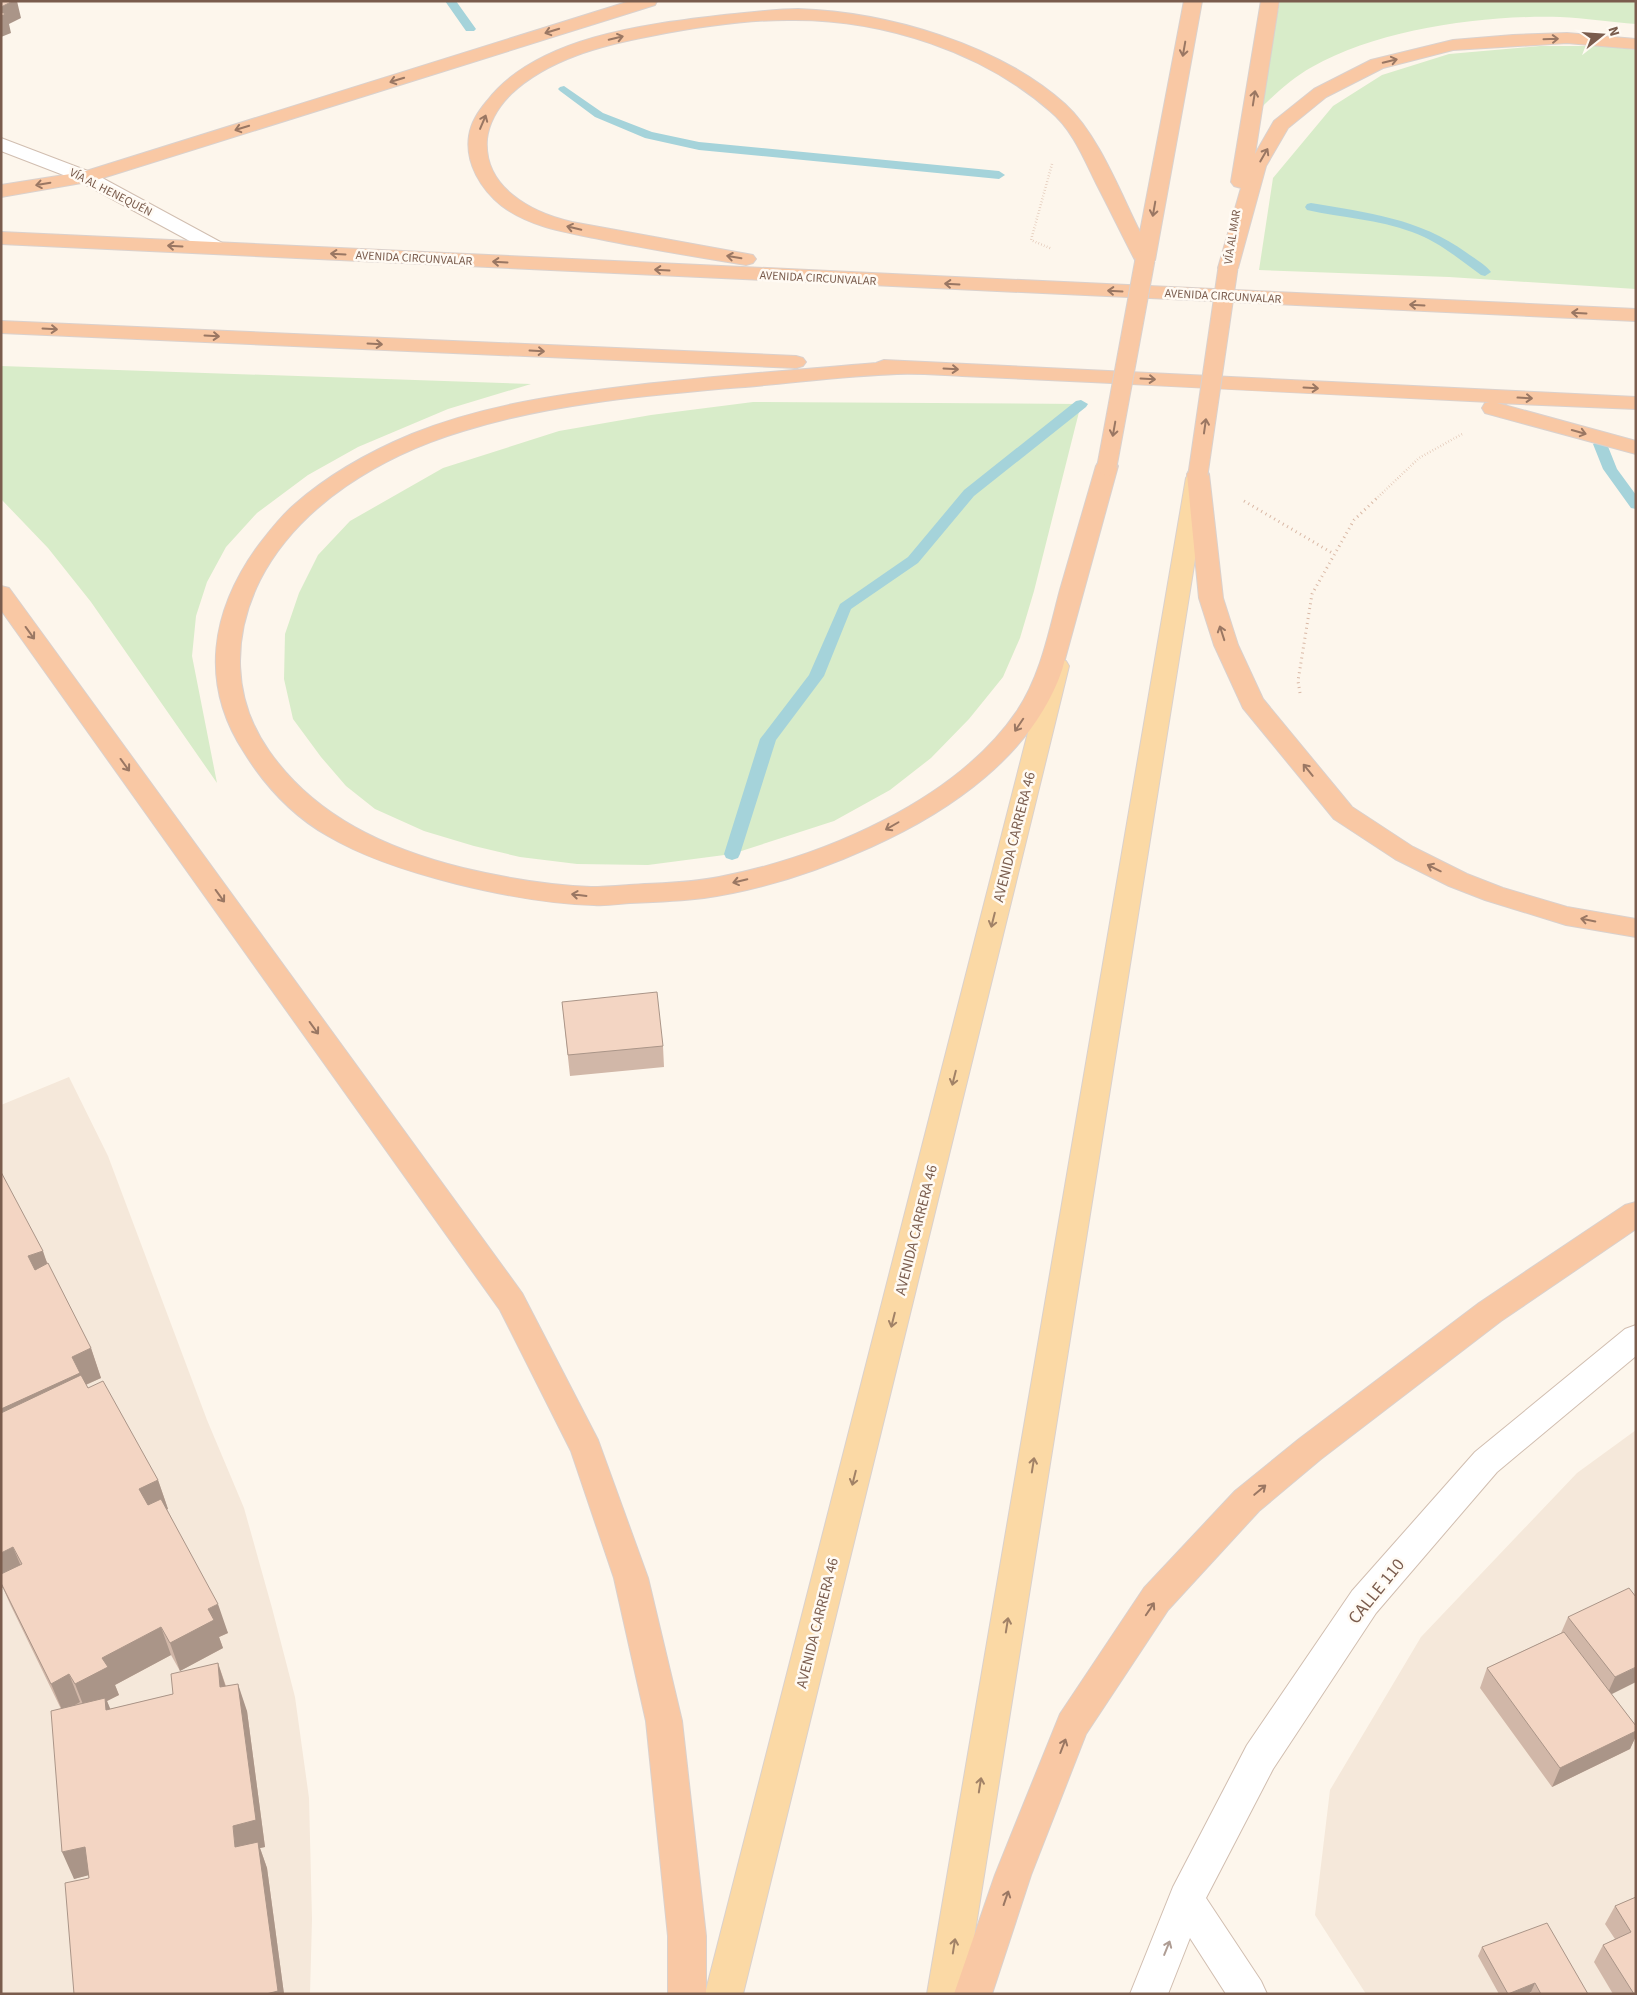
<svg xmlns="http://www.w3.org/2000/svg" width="1637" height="1995" viewBox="0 0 1637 1995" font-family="'Source Sans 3',sans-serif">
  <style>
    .residential { fill: #f5e8da }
    .green { fill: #d8ecc9 }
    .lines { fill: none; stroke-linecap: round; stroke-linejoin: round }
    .stream { fill: #a5d3da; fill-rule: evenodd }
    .minor-casing { stroke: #d1beb0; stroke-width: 2 }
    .primary-casing { stroke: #dad1cd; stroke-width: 2 }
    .trunk-casing { stroke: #dad1cd; stroke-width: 2 }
    .path-far1 { stroke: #d9b8a5; stroke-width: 2.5; stroke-dasharray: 0.5 2.5; stroke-linecap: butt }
    .path { stroke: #d9b8a5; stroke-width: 3; stroke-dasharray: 1 4; stroke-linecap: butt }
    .minor { fill: #fff; fill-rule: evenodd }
    .primary { fill: #fbd9a5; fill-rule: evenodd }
    .trunk { fill: #f9c8a4; fill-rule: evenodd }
    .trunk-bridge-casing { stroke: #dad1cd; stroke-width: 21; stroke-linecap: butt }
    .trunk-bridge { stroke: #f9c8a4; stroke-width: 19 }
    .wall { fill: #d1b7a8 }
    .shaded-wall { fill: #aa9588 }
    .building { fill: #f3d5c3; stroke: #aa9588 }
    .oneway { stroke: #9a7763 }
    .oneway2 { stroke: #a18267 }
    .oneway3 { stroke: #af9d94 }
    .labels { text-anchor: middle; stroke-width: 5; stroke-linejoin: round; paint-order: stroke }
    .far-street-label { font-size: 12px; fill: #7a5c4d; stroke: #fffaf3 }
    .street-label { font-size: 15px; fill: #7a5c4d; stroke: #fffaf3 }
    .near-street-label { font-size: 18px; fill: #7a5c4d; stroke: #fffaf3 }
  </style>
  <rect width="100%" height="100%" fill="#fdf6ec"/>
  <path class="residential" d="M69,1077L108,1156L207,1420L244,1508L272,1608L295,1697L309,1798L312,1919L310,1994H1V1105Z
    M1636,1430V1994H1366L1315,1915L1330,1790L1421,1637L1577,1473Z"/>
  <path class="green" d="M1280,1H1636V24C1611,22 1585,18 1560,17C1482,15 1380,29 1312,67C1292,78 1275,94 1259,110Z
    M1540,46H1603L1636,50V289L1449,277L1259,270L1273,178L1333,106L1382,75L1449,54Z
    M1,366L531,384L448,409L358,447L308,475L257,513L226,547L207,582L196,616L192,656L217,783L91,602L48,548L1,499Z
    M753,402L1081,404L1034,591L1020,638L1003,677L969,719L931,758L890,790L834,821L732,854L648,865L577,864L520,857L474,846L424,831L375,809L346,786L321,757L293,719L284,679L285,634L299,593L318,555L350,521L443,468L559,431L651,415Z"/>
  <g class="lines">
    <path class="stream" d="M445,1H456L476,29L474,31H466Z
      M564,86L603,113L652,132L699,142L999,171L1005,175L999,179L699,150L645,138L595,117L560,91L558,89L560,87Z
      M1311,203C1368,213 1419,218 1467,253C1475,259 1485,264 1491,272L1485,276L1481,275C1459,259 1438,241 1412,232C1378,219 1342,218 1307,210L1305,207L1307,204Z
      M1081,400L1088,404L1086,407L974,496L918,563L851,609L824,676L776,740L740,854L738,858L732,860L726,858L724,854L760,739L809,675L840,604L908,557L964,490L1076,401Z
      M1600,440L1607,444L1617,469L1636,495V509L1631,508L1603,469L1593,444Z"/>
    <defs>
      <path id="minor" d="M1,138L93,173L224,244L227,248L224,252L217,254L210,252L79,181L1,151Z
        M1636,1325V1356L1497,1472L1376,1613L1273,1769L1206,1898L1261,1981L1267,1994H1226L1190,1938L1168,1994H1130L1173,1887L1247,1745L1352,1591L1475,1452L1625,1329Z"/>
      <path id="primary" d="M1197,471L1205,473L1208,478L965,1994H927L1186,478L1189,473Z
        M1057,658L1066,661L1069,666L743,1994H705L1045,666L1048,661Z"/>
      <path id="trunk" d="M630,1H657L655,5L93,181L1,197V185L83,172Z
        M1184,1H1202L1155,260L1152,264L1145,266L1138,264L1135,260C1122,235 1110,210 1097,185C1084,159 1073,130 1050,111C983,52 884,20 795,20C749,19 697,27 651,36C603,45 548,59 511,94C499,106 489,122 487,139C483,187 531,213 572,222L753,255L756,259L753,263L746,265C697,257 648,249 599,239C565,232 530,227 502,206C481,189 465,163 469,136C471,122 478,112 487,101C537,36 648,24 724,15C749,13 774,9 798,9C887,12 998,44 1065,104C1098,134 1120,192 1140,232Z
        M1261,1H1279L1255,154L1274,121L1314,89L1371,60L1453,40L1513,35L1567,33L1636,39V49L1567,43L1453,50L1383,68L1326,97L1288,128L1266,166L1238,268L1235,272L1228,274L1221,272L1218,268L1241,188L1234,186L1231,182Z
        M1,232L1636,309V321L1,244Z
        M1,321L796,356L803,358L806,362L803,366L796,368L1,333Z
        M884,360L1636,397V409L1497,403L1636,441V454L1485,413L1482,408L1485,403L1490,402C1357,396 1224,389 1091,382C1048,380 1005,378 962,376C940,375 919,373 897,374C842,376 786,384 730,388C641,396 549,404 463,431C383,455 299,504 260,580C232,636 232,699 269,751C315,817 387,849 463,868C505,878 548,885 591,887C604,887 616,886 629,885C660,883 690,883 719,877C823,857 956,801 1017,711C1041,675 1049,631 1060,590C1072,549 1084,507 1096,466L1099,461L1107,459L1115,461L1118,466L1062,670C1033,755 949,812 871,847C818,871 761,890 704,898C679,901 655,902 630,903C618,904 606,906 594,905C548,904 502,895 457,884C413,873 367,859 328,836C293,816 265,786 244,752C199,683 211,611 258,546C269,532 280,517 294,505C328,475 371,451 412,434C483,405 562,394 637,385C716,376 796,370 876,363Z
        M1198,467L1206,469L1209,474L1223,598L1238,645L1263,699L1352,807L1413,847L1467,874L1503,888L1567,907L1636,919V937L1566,925L1485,900L1449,886L1395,859L1334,819L1243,708L1214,645L1199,598L1187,474L1190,469Z
        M1,586L9,588L522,1293L598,1440L648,1578L682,1721L706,1936V1994H668V1936L646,1721L614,1578L571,1451L500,1310L1,610Z
        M1636,1202V1229L1501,1321L1321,1459L1259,1511L1168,1610L1086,1734L1031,1875L992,1994H954L995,1875L1060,1714L1144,1588L1235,1491L1299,1439L1479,1303L1625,1205Z"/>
    </defs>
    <use href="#minor" class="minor-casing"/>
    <use href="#primary" class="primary-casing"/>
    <use href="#trunk" class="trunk-casing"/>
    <path class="path-far1" d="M1052,164L1031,240L1052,249
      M1376,499L1419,458L1464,433"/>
    <path class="path" d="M1244,501L1334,554
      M1300,693L1298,681L1312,594L1354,520L1377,498"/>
    <use href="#minor" class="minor"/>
    <use href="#primary" class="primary"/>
    <use href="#trunk" class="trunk"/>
    <defs>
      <path id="trunk-bridge" d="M1107,466L1145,260
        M1198,474L1228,268"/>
    </defs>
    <use href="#trunk-bridge" class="trunk-bridge-casing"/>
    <use href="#trunk-bridge" class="trunk-bridge"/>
  </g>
  <path class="wall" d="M562,1002L663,1046L664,1067L570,1076Z
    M1,1172L91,1348L101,1378L86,1385L158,1480L168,1509H167L228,1633L219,1637L223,1648L180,1671L171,1655L115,1685L119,1695L107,1701L110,1709L173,1694L218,1663L226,1686L247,1711L265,1847L260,1848L267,1868L284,1994H74L89,1878L88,1875L74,1879L61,1709L10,1604L3,1588H1Z
    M1636,1597L1611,1694L1636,1726V1736L1630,1749L1552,1787L1480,1688L1487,1668L1561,1633L1568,1617Z
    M1636,1897V1994H1613L1594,1962L1603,1945L1615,1939L1605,1924L1615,1906Z
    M1482,1947L1588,1994H1532L1531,1992L1527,1994H1499L1478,1956Z"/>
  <path class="shaded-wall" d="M13,1H17L21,18L9,24L11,33L1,37V7Z
    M43,1251L53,1281L39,1287L28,1256Z
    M91,1348L101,1378L85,1385L1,1443V1409L72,1357Z
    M158,1480L168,1509L149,1518L139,1489Z
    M13,1547L25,1576L1,1583V1553Z
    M218,1604L228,1633L219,1637L223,1648L180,1671L170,1643L208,1609Z
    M161,1627L171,1655L115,1685L119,1695L107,1701L117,1725L86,1712L75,1684L102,1658Z
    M218,1663L227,1691L220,1687Z
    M1636,1667V1682L1606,1697L1615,1677Z
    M69,1674L80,1702L63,1712L51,1684Z
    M238,1684L247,1711L265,1847L260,1848L267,1868L284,1994H266L235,1847L233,1826Z
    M1636,1731V1736L1630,1749L1552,1787L1560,1768Z
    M85,1847L97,1873L74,1879L62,1852Z
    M1535,1983L1531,1992L1527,1994H1508Z"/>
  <path class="building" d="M1,1H13L1,7Z
    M1,12L6,14L1,16Z
    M657,992L663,1046L568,1055L562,1002Z
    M1,1172L43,1251L28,1256L35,1270L48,1263L91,1348L72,1357L80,1373L1,1409Z
    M81,1375L88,1388L103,1381L158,1480L139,1489L148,1505L161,1499L218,1604L208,1609L214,1620L170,1643L161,1627L102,1658L108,1667L75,1684L69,1674L51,1684L1,1583V1574L22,1564L13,1547L1,1553V1413Z
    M1629,1588L1636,1597V1667L1615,1677L1568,1617Z
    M1564,1632L1636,1726V1731L1560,1768L1487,1668Z
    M218,1663L220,1687L238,1684L256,1820L233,1826L235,1847L258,1842L278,1991L266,1994H74L65,1883L89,1878L85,1847L62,1852L51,1711L105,1698L106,1710L173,1694L171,1674Z
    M1636,1897V1994H1634L1603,1945L1631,1932L1615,1906Z
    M1547,1923L1588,1994H1541L1535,1983L1508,1994L1482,1947Z"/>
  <defs><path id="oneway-shaft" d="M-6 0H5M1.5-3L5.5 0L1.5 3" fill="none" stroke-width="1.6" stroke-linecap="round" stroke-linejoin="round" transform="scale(1.25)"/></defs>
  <g class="oneway">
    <use href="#oneway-shaft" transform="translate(552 31) rotate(163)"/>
    <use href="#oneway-shaft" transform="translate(616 38) rotate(-13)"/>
    <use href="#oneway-shaft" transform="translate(1551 39) rotate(-2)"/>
    <use href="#oneway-shaft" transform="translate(1184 49) rotate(100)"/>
    <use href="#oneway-shaft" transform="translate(1390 61) rotate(-14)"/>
    <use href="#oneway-shaft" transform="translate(397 80) rotate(163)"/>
    <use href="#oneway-shaft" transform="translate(1254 98) rotate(-81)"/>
    <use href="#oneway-shaft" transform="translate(483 122) rotate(-67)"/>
    <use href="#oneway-shaft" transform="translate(242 128) rotate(163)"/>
    <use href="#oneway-shaft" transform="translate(1264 155) rotate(-60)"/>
    <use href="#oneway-shaft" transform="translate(43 184) rotate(170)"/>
    <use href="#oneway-shaft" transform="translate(1154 209) rotate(100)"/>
    <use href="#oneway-shaft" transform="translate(574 228) rotate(-167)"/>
    <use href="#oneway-shaft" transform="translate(175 246) rotate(-177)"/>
    <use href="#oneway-shaft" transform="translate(338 254) rotate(-177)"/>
    <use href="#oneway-shaft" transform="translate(734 257) rotate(-171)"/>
    <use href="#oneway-shaft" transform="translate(500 262) rotate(-177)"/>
    <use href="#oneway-shaft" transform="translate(662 270) rotate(-177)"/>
    <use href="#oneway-shaft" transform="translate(952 284) rotate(-177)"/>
    <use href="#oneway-shaft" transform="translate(1115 291) rotate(-177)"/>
    <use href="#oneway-shaft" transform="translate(1417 305) rotate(-177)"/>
    <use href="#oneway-shaft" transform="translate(1579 313) rotate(-177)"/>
    <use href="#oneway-shaft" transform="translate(50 329) rotate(3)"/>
    <use href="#oneway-shaft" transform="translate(212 336) rotate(3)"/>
    <use href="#oneway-shaft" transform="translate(375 344) rotate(3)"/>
    <use href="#oneway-shaft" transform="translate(537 351) rotate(3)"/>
    <use href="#oneway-shaft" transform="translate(951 369) rotate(3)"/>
    <use href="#oneway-shaft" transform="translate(1148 379) rotate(3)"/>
    <use href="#oneway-shaft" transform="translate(1311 388) rotate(3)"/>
    <use href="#oneway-shaft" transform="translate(1525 398) rotate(3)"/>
    <use href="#oneway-shaft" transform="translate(1205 426) rotate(-82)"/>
    <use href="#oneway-shaft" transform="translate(1114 429) rotate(100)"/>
    <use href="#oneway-shaft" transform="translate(1579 432) rotate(16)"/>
    <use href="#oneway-shaft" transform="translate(30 633) rotate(54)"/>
    <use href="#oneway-shaft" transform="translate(1222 633) rotate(-108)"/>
    <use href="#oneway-shaft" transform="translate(1019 725) rotate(124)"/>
    <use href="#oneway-shaft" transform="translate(125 765) rotate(54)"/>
    <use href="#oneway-shaft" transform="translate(1308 770) rotate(-129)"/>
    <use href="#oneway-shaft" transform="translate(892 826) rotate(150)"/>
    <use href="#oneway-shaft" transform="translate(1434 868) rotate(-154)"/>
    <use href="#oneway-shaft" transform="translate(740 881) rotate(167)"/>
    <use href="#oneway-shaft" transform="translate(579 895) rotate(-173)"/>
    <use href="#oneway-shaft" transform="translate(220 896) rotate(54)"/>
    <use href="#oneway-shaft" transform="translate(1588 920) rotate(-169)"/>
    <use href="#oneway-shaft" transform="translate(314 1028) rotate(54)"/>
    <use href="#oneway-shaft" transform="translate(1260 1490) rotate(-40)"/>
    <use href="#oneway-shaft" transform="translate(1150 1609) rotate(-56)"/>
    <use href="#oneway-shaft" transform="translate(1063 1746) rotate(-69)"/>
    <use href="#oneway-shaft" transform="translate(1006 1898) rotate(-71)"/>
  </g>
  <g class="oneway2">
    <use href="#oneway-shaft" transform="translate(993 920) rotate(104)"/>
    <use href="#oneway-shaft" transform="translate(954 1078) rotate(104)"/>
    <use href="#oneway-shaft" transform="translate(893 1320) rotate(104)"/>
    <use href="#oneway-shaft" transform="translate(1033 1465) rotate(-81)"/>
    <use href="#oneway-shaft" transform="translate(854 1478) rotate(104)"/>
    <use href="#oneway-shaft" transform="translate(1007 1625) rotate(-81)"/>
    <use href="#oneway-shaft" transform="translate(980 1785) rotate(-81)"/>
    <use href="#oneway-shaft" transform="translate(954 1946) rotate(-81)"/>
  </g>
  <use class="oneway3" href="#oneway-shaft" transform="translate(1167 1948) rotate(-68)"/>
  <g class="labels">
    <g class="far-street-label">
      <text transform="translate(111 192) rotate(27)" y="4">VÍA AL HENEQUÉN</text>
      <text transform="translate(1232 237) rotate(-81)" y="4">VÍA AL MAR</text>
      <text transform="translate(414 258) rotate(3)" y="4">AVENIDA CIRCUNVALAR</text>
      <text transform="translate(818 278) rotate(3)" y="4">AVENIDA CIRCUNVALAR</text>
      <text transform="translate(1223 296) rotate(3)" y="4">AVENIDA CIRCUNVALAR</text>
    </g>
    <g class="street-label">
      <text transform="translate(1014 837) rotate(-76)" y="5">AVENIDA CARRERA 46</text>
      <text transform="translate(916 1230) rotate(-76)" y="5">AVENIDA CARRERA 46</text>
      <text transform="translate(817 1623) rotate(-76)" y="5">AVENIDA CARRERA 46</text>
    </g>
    <g class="near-street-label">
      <text transform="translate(1376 1591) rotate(-51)" y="6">CALLE 110</text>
    </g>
  </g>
  <rect width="1637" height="1995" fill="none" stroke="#7a5c4d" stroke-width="5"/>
  <g transform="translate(1602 35) rotate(73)" stroke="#fffaf3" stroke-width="4" paint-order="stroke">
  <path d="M0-4L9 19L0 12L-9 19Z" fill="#7a5c4d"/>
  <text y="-8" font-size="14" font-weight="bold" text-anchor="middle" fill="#7a5c4d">N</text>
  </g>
</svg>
